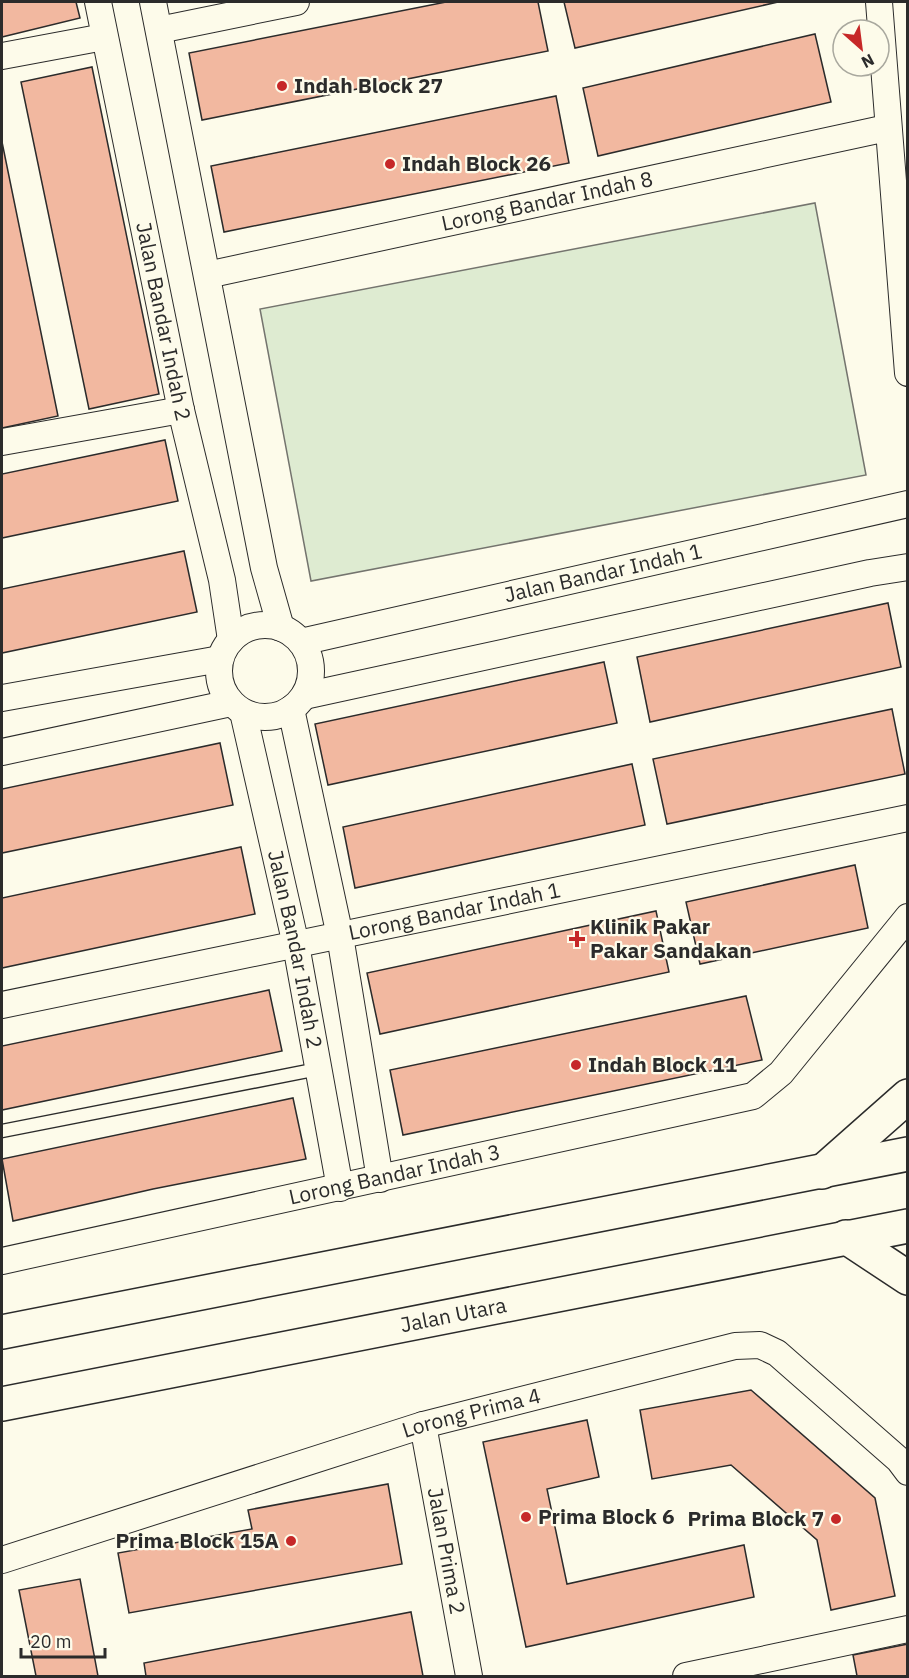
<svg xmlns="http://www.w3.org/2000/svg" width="909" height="1678" viewBox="0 0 909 1678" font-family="'IBM Plex Sans',sans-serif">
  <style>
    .green { fill: #deebd1; stroke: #74746e; stroke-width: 1.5 }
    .building { fill: #f2b8a0; stroke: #2b2b2b; stroke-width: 1.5 }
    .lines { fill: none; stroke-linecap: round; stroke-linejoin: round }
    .service-casing { stroke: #2b2b2b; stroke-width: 15 }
    .minor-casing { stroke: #2b2b2b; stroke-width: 28 }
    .trunk-casing { stroke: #2b2b2b; stroke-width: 36 }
    .service { stroke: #fdfbea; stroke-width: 12 }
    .minor { stroke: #fdfbea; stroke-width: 26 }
    .trunk { stroke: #fdfbea; stroke-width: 33 }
    .poi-dot { fill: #c62828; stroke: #fdfbea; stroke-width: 2 }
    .labels { text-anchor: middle; stroke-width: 4.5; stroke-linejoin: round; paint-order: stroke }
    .poi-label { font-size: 21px; font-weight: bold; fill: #2b2b2b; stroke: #fdfbea; text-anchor: start }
    .street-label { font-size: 21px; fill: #2b2b2b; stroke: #fdfbea }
  </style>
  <rect width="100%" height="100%" fill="#fdfbea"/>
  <path class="green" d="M815,203L866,475L311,581L260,309Z"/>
  <path class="building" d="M2,2H76L80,18L2,37Z
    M446,2H538L548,51L202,120L189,53Z
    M564,2H778L575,48Z
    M815,34L831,102L598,156L583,88Z
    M92,67L159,394L89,409L21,82Z
    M556,96L569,163L224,232L211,166Z
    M2,142L58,416L2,428Z
    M165,440L178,501L2,538V474Z
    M184,551L197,612L2,653V589Z
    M888,603L901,667L650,722L637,657Z
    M604,662L617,723L328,785L315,724Z
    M892,709L905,774L667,824L653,759Z
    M220,743L233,805L2,853V789Z
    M632,764L645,825L355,888L343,827Z
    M241,847L255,914L2,968V898Z
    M855,865L868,928L700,964L686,902Z
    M656,911L669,972L380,1034L367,973Z
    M269,990L282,1051L2,1110V1046Z
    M746,996L762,1060L403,1135L390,1070Z
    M293,1098L306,1159L153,1189L13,1221L2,1159Z
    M751,1390L875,1498L895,1596L831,1610L817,1540L731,1465L652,1479L640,1410Z
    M587,1420L599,1477L547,1489L567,1584L744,1545L754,1597L526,1647L483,1442Z
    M388,1484L402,1564L129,1613L118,1553L252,1529L248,1510Z
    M80,1579L98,1676H36L19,1590Z
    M411,1612L423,1676H146L144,1663Z
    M908,1644V1676H857L853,1655Z"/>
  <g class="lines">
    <defs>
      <path id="service" d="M2,1131L318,1069"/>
      <g id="minor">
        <path id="s1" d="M98,2L181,410L222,580L231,640"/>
        <path d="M153,2L264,568L281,628"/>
        <path d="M879,2L908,373"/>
        <path d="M159,30L296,2"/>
        <path d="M2,56L104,37"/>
        <path id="s2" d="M207,275L887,128"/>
        <path d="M2,442L181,410"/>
        <circle cx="265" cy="671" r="46"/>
        <path id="s3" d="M301,642L908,504"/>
        <path d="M304,696L870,573L908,567"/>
        <path d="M2,698L220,659"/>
        <path d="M291,709L340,936L380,1179"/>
        <path id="s4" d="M243,712L296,945L340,1188"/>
        <path d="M2,752L231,703"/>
        <path id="s5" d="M2,1005L908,818"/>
        <path id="s6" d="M2,1261L753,1096L781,1073L908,917"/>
        <path id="s7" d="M423,1425L469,1676"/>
        <path id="s8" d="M2,1560L423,1425L735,1346L760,1345L777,1353L899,1460L908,1472"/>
        <path d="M686,1676L908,1629"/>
      </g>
      <g id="trunk">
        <path d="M822,1172L908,1096"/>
        <path d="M846,1237L908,1278"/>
        <path d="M2,1332L908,1154"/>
        <path id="s9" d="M2,1404L908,1226"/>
      </g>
    </defs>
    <use href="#service" class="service-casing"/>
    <use href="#minor" class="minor-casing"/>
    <use href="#trunk" class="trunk-casing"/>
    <use href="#service" class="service"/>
    <use href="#minor" class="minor"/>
    <use href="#trunk" class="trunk"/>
  </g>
  <g class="poi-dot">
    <circle cx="282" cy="86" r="6"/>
    <circle cx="390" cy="164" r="6"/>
    <path d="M574 930h6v6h6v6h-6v6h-6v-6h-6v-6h6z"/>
    <circle cx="576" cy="1065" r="6"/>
    <circle cx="526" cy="1517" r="6"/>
    <circle cx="836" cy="1519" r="6"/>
    <circle cx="291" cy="1541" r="6"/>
  </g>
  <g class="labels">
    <g class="poi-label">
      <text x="294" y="93">Indah Block 27</text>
      <text x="402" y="171">Indah Block 26</text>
      <text x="590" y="934">Klinik Pakar<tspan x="590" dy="24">Pakar Sandakan</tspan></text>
      <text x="588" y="1072">Indah Block 11</text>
      <text x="538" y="1524">Prima Block 6</text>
      <text x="824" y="1526" text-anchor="end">Prima Block 7</text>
      <text x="279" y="1548" text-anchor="end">Prima Block 15A</text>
    </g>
    <g class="street-label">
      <text dy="7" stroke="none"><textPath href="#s2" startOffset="348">Lorong Bandar Indah 8</textPath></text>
      <text dy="7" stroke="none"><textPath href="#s1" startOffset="326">Jalan Bandar Indah 2</textPath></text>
      <text dy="7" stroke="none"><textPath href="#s3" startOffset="310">Jalan Bandar Indah 1</textPath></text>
      <text dy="7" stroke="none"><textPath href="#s5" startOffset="462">Lorong Bandar Indah 1</textPath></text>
      <text dy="7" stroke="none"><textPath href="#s4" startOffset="243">Jalan Bandar Indah 2</textPath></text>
      <text dy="7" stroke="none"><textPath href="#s6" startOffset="402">Lorong Bandar Indah 3</textPath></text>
      <text dy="7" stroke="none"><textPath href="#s9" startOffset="460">Jalan Utara</textPath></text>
      <text dy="7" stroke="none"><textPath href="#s8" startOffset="492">Lorong Prima 4</textPath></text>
      <text dy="7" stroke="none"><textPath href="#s7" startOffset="128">Jalan Prima 2</textPath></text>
    </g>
  </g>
  <rect width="909" height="1678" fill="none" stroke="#2b2b2b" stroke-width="6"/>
  <g transform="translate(861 48) rotate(152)"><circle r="28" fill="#fdfbea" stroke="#a9a89e" stroke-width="1.5"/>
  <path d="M0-4.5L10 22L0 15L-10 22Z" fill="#c62828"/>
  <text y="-9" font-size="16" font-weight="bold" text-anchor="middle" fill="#2b2b2b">N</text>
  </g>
  <path d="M21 1648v9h84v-9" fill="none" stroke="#2b2b2b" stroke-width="3"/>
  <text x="30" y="1648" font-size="18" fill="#2b2b2b" stroke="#fdfbea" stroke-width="4.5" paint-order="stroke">20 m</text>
</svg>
